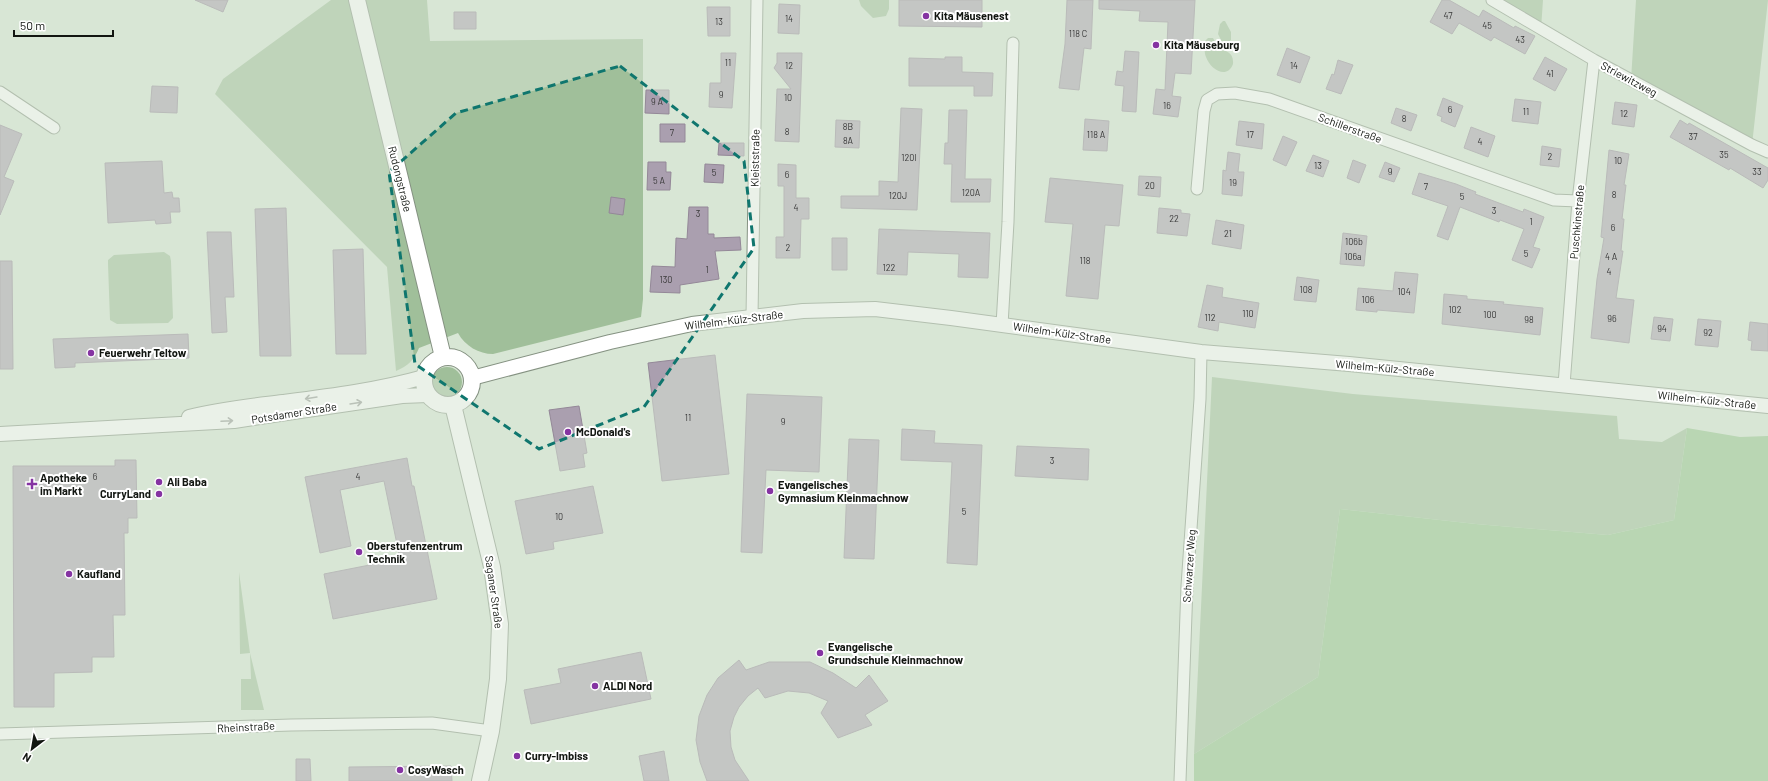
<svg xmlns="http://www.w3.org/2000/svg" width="1768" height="781" viewBox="0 0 1768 781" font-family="Barlow,sans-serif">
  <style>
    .green { fill: #a0bf9a }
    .forest { fill: #92c38a }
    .building { fill: #aa9faf; stroke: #948898 }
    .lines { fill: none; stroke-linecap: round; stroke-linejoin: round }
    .minor-casing { stroke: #859282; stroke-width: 13 }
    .tertiary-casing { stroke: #859282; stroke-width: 16 }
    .secondary-casing { stroke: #859282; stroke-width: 18 }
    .minor { stroke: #fff; stroke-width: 11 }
    .tertiary { stroke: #fff; stroke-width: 14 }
    .secondary { stroke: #fff; stroke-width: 16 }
    .oneway { stroke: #949694 }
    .marked { fill: none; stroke: #0f766e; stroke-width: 3; stroke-dasharray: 8 5; stroke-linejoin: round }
    .poi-dot { fill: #8533a2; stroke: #fff; stroke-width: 1.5 }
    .labels { text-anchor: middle; stroke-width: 4; stroke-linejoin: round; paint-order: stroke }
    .number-label { font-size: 9px; fill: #383838 }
    .poi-label { font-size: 11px; font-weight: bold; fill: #121611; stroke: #fff; text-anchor: start }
    .street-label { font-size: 11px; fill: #121611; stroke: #fff }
  </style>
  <rect width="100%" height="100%" fill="#d8e6d5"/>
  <path class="green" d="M331,0H427L430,41L643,39V299L641,317L493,354C479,354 465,346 458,333L419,348C414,360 408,366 396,371L387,267L215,94L223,79Z
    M859,0H889V9L886,16L873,18L861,6Z
    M1492,0H1543L1541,29Z
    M1636,0H1768L1752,145L1631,80Z
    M1223,21H1225L1231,32V40L1227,43L1222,42L1218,34L1220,24Z
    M1208,38H1213C1215,41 1216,45 1219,47C1226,52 1234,52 1233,64C1227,80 1210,69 1206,57C1204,53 1205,46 1204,42Z
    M164,252L170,256L171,261L173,318L168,323L117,324L110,320L108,264V260L114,255Z
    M432 382a15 15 0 1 1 30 0a15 15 0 1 1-30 0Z
    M1212,377L1353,394L1617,416L1619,439L1662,442L1687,428L1674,520L1608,535L1476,524L1340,509L1318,677L1194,754Z
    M239,572L250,653L264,710H241V679H251L250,653L240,654Z"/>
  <path class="forest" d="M1687,428L1740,437L1768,436V781H1194V754L1318,677L1340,509L1476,524L1608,535L1674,520Z"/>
  <path class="building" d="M195,0H228L223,12Z
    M899,0H982V27L899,26Z
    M1067,0H1093L1091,49L1084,48L1079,90L1059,88L1065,44Z
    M1099,0H1195L1191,74L1175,73L1172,96L1181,97L1178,117L1153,114L1156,89L1165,90L1168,22L1139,21L1140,11L1099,9Z
    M1442,0H1449L1479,17L1483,10L1514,28L1515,26L1535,36L1525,54L1494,37L1491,41L1459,23L1452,34L1430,22Z
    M779,4L800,5L799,34L778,33Z
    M707,7H730V36H708Z
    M454,12H476V29H454Z
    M1287,48L1310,57L1300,83L1277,75Z
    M1125,51L1139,52L1136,112L1122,111L1124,86L1115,85L1117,71L1123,72Z
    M721,53H736L732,108L709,107L710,83H721Z
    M777,53H802L799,142L775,141L777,89H791L774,68L777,63Z
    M945,57H962V72L993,73L992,96H974V86H909V58L945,59Z
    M1545,57L1567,69L1555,91L1533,79Z
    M1338,60L1353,65L1341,94L1326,89L1332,74L1334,75Z
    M152,86L178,87L177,113L150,112Z
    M646,90H669V114L645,113Z
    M1443,98L1463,106L1455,127L1441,121L1442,117L1437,115Z
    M1515,99L1541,102L1538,124L1512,121Z
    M1615,102L1637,105L1634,127L1612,124Z
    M901,108L922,109L917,210L841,208V196H879V181L898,182Z
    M1396,108L1417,115L1411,131L1391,123Z
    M949,110H967L965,179H991L990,202H951L952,164H944L945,143H948Z
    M1085,119L1109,121L1107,151L1083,150Z
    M836,120L860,121L859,148L835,147Z
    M1680,120L1688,125L1689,123L1768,168V180L1763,188L1730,168L1729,170L1670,137Z
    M1239,121L1264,124L1262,149L1236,145Z
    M660,124H685V142H660Z
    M0,125L22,134L4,177L14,181L0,215Z
    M1471,127L1495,136L1488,157L1464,148Z
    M1283,136L1297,142L1286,166L1273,160Z
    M719,143H744V156L718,155Z
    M1542,146L1561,149L1559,167L1540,165Z
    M1609,150L1629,154L1624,185H1626L1622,219H1624L1621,251H1623L1616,298L1634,300L1629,343L1591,338L1597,279L1604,238L1601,237Z
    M1228,152L1240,154L1238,172H1244L1242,196L1222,194L1223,170L1226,171Z
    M1313,155L1329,161L1323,177L1306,171Z
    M1353,160L1366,165L1359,183L1347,178Z
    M162,161L164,193L172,192L173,198H179L180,212H170L171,223L156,224L155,220L108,223L105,163Z
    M648,162H666V172H671L670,190H647Z
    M1385,162L1400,168L1394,182L1379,177Z
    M705,164L724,165L723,183L704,182Z
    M778,164L796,165V198H809V219H801L800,258H776V237H784V186H778Z
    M1419,173L1456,184L1476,192L1475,194L1523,212L1524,209L1544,217L1533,247L1540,249L1532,268L1512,260L1524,229L1500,220L1499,222L1460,207L1448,240L1437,236L1448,206L1412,194Z
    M1139,176L1161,177L1160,197L1138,195Z
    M1050,178L1123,185L1119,226L1105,225L1098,299L1066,296L1073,224L1045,222Z
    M611,197L625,199L623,215L609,213Z
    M689,207H708V234H714V238L740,237L741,250L715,251L719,279L680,285V293L650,292L652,266L675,267L676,238L687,239Z
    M286,208L291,356H260L255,209Z
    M1159,208L1181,210V213L1190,214L1187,236L1157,233Z
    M1216,220L1244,225L1241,249L1212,244Z
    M879,229L990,233L988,278L958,277L959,254L908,252L907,275L877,274Z
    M207,232H231L234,297H225L227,332L212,333Z
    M1343,233L1367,236L1364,266L1340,264Z
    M832,238H847V270H832Z
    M363,249L366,354H336L333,250Z
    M0,261H12L13,369H0Z
    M1395,272L1418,274L1414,313L1377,310V312L1356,310L1358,288L1393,291Z
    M1297,277L1319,280L1316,302L1294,300Z
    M1207,285L1223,288L1222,297L1259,303L1255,328L1219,322L1218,331L1198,327Z
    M1444,294L1467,296V299L1504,302L1503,304L1543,308L1540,335L1442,324Z
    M1654,317L1673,319L1670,341L1651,339Z
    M1698,319L1721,321L1718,347L1695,345Z
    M1750,322L1768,324V351L1751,350L1752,341L1748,340Z
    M188,334L189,358L75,363V367L55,368L53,339Z
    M715,355L729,474L662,481L648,363Z
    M747,394L822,397L819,472L766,470L762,553L741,552Z
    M579,406L587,453L583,454L585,467L560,471L549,410Z
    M902,429L935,431L934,443L982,445L977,565L947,563L952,462L901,460Z
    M849,439L879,440L874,559L844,558Z
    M1017,446L1089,449L1088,480L1015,476Z
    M407,458L412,486H414L437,599L333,619L324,574L400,559L384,481L340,490L351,546L320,553L305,477Z
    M115,460H136L137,518H128V533H124L125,615H113L114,657H92V672L54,673V707H14L13,466H115Z
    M593,486L603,533L553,542L554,549L526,554L515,501Z
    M641,652L651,699L531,724L524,690L561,683L558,669Z
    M739,660L746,670L769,662H810L833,673L856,688L869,675L888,701L865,715L872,725L838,738L821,713L828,701L809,693L788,691L765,698L758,688L748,696L739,707L734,717L730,731L731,747L735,760L749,781H707L700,762L696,740L699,716L707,695L718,678Z
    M664,751L669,781H644L639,756Z
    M296,759H310L311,781H296Z
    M451,766L452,781H349V767Z"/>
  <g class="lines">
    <defs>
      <path id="minor" d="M1492,0L1594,60L1752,145L1768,152
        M0,92L54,128
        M1197,189L1204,111L1207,100L1217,94L1235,93L1269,99L1554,200L1578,201
        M752,317L757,0
        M1002,325L1008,222L1013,43
        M1564,385L1578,201L1594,60
        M0,734L291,725L432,723L491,731
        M1180,781L1187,586L1200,399L1201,352"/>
      <path id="tertiary" d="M472,378L610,342L692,324L803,311L875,309L951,318L1201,352L1349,364L1768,406
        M189,417C220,409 251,406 283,402C330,396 378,390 424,377
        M0,434L234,421L402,396L428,395"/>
      <path id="secondary" d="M357,0L443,357
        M424 381a24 24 0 1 1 48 0a24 24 0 1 1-48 0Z
        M453,405L492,567L500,624L498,679L491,731L480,781"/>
    </defs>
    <use href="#minor" class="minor-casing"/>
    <use href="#tertiary" class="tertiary-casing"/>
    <use href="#secondary" class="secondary-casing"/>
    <use href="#minor" class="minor"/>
    <use href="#tertiary" class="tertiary"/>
    <use href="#secondary" class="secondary"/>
  </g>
  <defs><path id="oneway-shaft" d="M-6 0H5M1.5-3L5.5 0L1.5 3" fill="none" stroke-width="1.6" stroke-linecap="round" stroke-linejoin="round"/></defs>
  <g class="oneway">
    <use href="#oneway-shaft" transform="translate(311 398) rotate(171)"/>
    <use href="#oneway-shaft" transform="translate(356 403) rotate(-9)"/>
    <use href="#oneway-shaft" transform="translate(227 421) rotate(-3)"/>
  </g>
  <path d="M0 0H1768V781H0ZM620,66L744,161L754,248L644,407L539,449L415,364L389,172L456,113Z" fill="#d8e6d5" fill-opacity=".55" fill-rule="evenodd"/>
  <path class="marked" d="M620,66L744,161L754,248L644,407L539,449L415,364L389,172L456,113Z"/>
  <g class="poi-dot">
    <circle cx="926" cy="16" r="4"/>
    <circle cx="1156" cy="45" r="4"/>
    <circle cx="91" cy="353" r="4"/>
    <circle cx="568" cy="432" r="4"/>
    <circle cx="159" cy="482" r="4"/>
    <path d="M30 478h4v4h4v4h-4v4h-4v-4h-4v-4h4z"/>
    <circle cx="770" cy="491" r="4"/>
    <circle cx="159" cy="494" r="4"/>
    <circle cx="359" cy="552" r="4"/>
    <circle cx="69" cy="574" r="4"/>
    <circle cx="820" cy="653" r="4"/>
    <circle cx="595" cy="686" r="4"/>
    <circle cx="517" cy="756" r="4"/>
    <circle cx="400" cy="770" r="4"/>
  </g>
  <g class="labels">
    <g class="number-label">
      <text x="1448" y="19">47</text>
      <text x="789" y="22">14</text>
      <text x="719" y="25">13</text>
      <text x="1487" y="29">45</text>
      <text x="1078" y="37">118 C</text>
      <text x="1520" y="43">43</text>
      <text x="728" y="66">11</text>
      <text x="789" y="69">12</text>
      <text x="1294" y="69">14</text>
      <text x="1550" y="77">41</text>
      <text x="721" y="98">9</text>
      <text x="788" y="101">10</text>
      <text x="657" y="105">9 A</text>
      <text x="1167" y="109">16</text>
      <text x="1450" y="113">6</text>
      <text x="1526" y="115">11</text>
      <text x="1624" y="117">12</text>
      <text x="1404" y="122">8</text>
      <text x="848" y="130">8B</text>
      <text x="787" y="135">8</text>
      <text x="672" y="136">7</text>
      <text x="1096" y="138">118 A</text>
      <text x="1250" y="138">17</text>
      <text x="1693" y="140">37</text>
      <text x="848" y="144">8A</text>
      <text x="1480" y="145">4</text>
      <text x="1724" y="158">35</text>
      <text x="1550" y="160">2</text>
      <text x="909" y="161">120I</text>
      <text x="1618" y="164">10</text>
      <text x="1318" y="169">13</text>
      <text x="1390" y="175">9</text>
      <text x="1757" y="175">33</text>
      <text x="714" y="176">5</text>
      <text x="787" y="178">6</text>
      <text x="659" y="184">5 A</text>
      <text x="1233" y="186">19</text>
      <text x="1150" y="189">20</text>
      <text x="1426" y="190">7</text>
      <text x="971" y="196">120A</text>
      <text x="1614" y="198">8</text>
      <text x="898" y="199">120J</text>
      <text x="1462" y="200">5</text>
      <text x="796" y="211">4</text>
      <text x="1494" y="214">3</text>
      <text x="698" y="217">3</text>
      <text x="1174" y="222">22</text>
      <text x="1531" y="225">1</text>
      <text x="1613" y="231">6</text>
      <text x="1228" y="237">21</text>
      <text x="1354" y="245">106b</text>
      <text x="788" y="251">2</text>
      <text x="1526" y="257">5</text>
      <text x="1353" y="260">106a</text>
      <text x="1611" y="260">4 A</text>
      <text x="1085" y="264">118</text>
      <text x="889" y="271">122</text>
      <text x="707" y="273">1</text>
      <text x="1609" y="275">4</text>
      <text x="666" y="283">130</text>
      <text x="1306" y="293">108</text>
      <text x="1404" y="295">104</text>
      <text x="1368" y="303">106</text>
      <text x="1455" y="313">102</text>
      <text x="1248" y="317">110</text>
      <text x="1490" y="318">100</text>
      <text x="1210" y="321">112</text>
      <text x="1612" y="322">96</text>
      <text x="1529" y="323">98</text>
      <text x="1662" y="332">94</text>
      <text x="1708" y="336">92</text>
      <text x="688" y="421">11</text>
      <text x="783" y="425">9</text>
      <text x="1052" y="464">3</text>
      <text x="95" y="480">6</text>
      <text x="358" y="480">4</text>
      <text x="964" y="515">5</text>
      <text x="559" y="520">10</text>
    </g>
    <g class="poi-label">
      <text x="934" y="20">Kita Mäusenest</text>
      <text x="1164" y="49">Kita Mäuseburg</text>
      <text x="99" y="357">Feuerwehr Teltow</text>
      <text x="576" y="436">McDonald's</text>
      <text x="40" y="482">Apotheke<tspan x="40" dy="13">im Markt</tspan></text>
      <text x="167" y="486">Ali Baba</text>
      <text x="778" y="489">Evangelisches<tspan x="778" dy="13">Gymnasium Kleinmachnow</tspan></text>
      <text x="151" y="498" text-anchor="end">CurryLand</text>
      <text x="367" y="550">Oberstufenzentrum<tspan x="367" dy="13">Technik</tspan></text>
      <text x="77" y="578">Kaufland</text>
      <text x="828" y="651">Evangelische<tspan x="828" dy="13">Grundschule Kleinmachnow</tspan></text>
      <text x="603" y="690">ALDI Nord</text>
      <text x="525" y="760">Curry-Imbiss</text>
      <text x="408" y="774">CosyWasch</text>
    </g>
    <g class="street-label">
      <text transform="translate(1629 79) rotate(28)" y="4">Striewitzweg</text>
      <text transform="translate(1350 128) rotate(20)" y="4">Schillerstraße</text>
      <text transform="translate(755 158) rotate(-89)" y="4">Kleiststraße</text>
      <text transform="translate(400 179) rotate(76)" y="4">Rudongstraße</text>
      <text transform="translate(1577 222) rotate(-85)" y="4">Puschkinstraße</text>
      <text transform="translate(734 320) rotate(-7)" y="4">Wilhelm-Külz-Straße</text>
      <text transform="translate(1062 333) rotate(8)" y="4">Wilhelm-Külz-Straße</text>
      <text transform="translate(1385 368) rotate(5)" y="4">Wilhelm-Külz-Straße</text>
      <text transform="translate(1707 400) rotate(6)" y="4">Wilhelm-Külz-Straße</text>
      <text transform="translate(294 413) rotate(-9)" y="4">Potsdamer Straße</text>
      <text transform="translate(1189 566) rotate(-86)" y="4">Schwarzer Weg</text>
      <text transform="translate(494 592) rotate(82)" y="4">Saganer Straße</text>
      <text transform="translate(246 727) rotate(-3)" y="4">Rheinstraße</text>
    </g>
  </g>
  <g transform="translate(32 749) rotate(211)" stroke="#ffffff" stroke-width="3" paint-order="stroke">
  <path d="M0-3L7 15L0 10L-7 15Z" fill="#121611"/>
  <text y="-6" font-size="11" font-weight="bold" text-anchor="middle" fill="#121611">N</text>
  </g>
  <path d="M14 30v6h99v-6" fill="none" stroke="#121611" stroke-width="2"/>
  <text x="20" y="30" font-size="12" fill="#121611" stroke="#ffffff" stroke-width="3" paint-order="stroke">50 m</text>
</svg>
